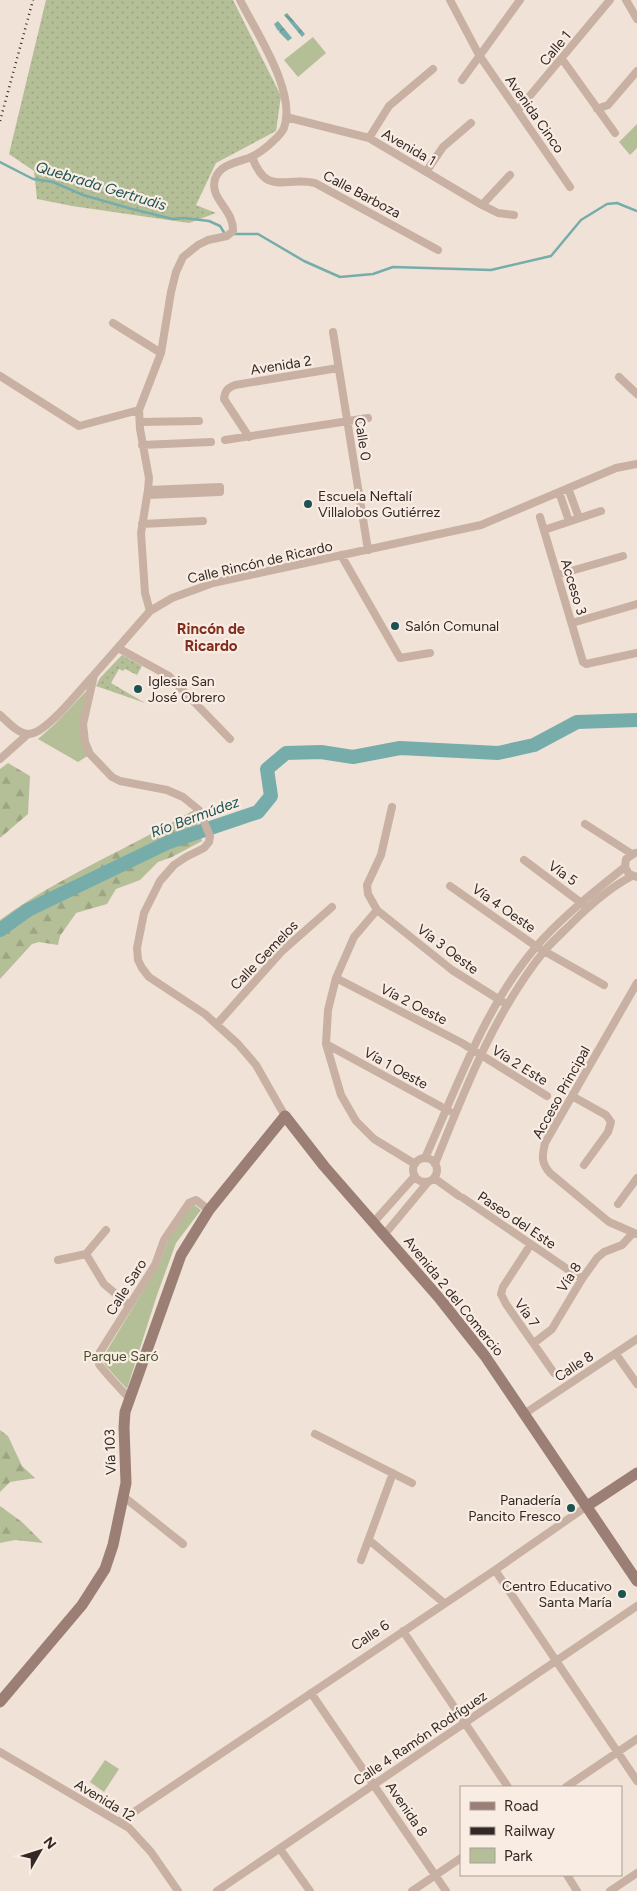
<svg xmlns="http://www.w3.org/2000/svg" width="637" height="1891" viewBox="0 0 637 1891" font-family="Figtree,sans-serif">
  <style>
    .grass { fill: url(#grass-dots) }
    .forest { fill: url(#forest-firs) }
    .park { fill: #b5bf97 }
    .water { fill: url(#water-waves) }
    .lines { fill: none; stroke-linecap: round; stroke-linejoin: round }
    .stream { stroke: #76adaa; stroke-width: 2.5 }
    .river { stroke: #76adaa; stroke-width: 14 }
    .street { stroke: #c8b1a3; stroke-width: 8 }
    .secondary { stroke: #9b7f75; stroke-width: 11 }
    .rail { stroke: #332825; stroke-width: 2.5; stroke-dasharray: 1 4; stroke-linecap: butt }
    .poi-dot { fill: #1c5352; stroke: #f8ece3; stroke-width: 2 }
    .labels { text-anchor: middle; stroke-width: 4.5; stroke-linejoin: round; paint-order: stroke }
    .street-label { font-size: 14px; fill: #332825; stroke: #f8ece3 }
    .poi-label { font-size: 14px; fill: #332825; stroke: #f8ece3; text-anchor: start }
    .park-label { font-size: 14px; fill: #465129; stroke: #f8ece3 }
    .water-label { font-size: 15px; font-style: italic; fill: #1c5352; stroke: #f8ece3 }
    .neighbourhood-label { font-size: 15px; font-weight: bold; fill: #812e1f; stroke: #f8ece3 }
  </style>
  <defs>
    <pattern id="grass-dots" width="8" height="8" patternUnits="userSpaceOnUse" patternTransform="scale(1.25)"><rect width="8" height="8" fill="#b5bf97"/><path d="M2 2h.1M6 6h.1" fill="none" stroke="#9ca482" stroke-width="1.8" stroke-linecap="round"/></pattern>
    <pattern id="forest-firs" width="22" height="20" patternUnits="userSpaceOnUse" patternTransform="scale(1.25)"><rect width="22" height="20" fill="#b5bf97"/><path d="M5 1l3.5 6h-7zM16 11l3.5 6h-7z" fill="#9ca482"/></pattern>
    <pattern id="water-waves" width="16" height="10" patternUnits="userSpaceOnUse" patternTransform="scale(1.25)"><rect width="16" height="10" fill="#76adaa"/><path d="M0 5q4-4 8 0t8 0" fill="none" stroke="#618d8a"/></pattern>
  </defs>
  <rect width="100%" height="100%" fill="#f0e2d7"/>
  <path class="grass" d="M46,0H233L281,96L276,131L216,163L196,205L216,213L189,223L72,206L37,199L34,171L9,154Z
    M122,655L142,666L137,675L125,669L123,671L119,669L111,683L145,703L96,686L100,678Z"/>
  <path class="forest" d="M8,763L30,776L28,814L0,838V769Z
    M194,810L202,841L172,857L158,862L140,880L116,889L107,904L76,913L60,936L58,945L39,942L32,944L0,979V920C60,876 130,848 194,810Z
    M0,1430L8,1436L22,1466L35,1478L10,1482L0,1492Z
    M0,1506L22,1522L43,1543L15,1540L0,1543Z"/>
  <path class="park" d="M313,37L326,53L298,77L284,60Z
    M637,124V148L630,155L619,142Z
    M89,688L82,721L89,755L78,762L38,739L56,723Z
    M193,1204L201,1210L176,1243L157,1295L127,1389L105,1365L103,1360L106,1352L159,1265L170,1235Z
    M105,1760L119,1769L104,1792L90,1782Z"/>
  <path class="water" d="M287,13L305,34L302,37L284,15Z
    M278,21L292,38L288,41L279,32L280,30L278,31L274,24Z"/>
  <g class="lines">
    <path class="stream" d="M0,162L33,179L53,182L83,195L132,209L173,219L184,218L209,221L220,226L225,234
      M233,234H258L304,261L340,277L373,274L393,267L491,270L551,256L581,220L607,204L617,203L637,211"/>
    <path class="river" d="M0,930L28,910L169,842L258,812L271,796L267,769L286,753L321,752L353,757L400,748L498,753L534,745L577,722L637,720"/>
    <path class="street" d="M450,0L479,55L570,187
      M626,0L637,19
      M562,59L615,133
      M462,80L520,0
      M597,109L608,105L637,71
      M518,110L610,0
      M286,117L369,138L482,205L498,213L514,215
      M369,138L389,106L433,69
      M252,157C267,197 285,176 315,183L438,250
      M426,172L443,147L471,123
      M482,205L510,175
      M113,323L161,353
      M333,332L368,550
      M0,376L79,426L139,410
      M619,377L637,394
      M140,422L199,421
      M249,437L224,399C225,391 227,388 235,385L338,368
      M225,440L368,418
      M142,445L211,442
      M568,488L579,518
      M559,492L569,521
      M148,495L220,492V487L148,490
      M540,517L583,662L586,664L637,653
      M142,524L203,521
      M544,530L601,511
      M341,555L400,658L430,653
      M557,575L623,556
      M150,611L145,593L141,533L148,490L149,478L140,429L139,410L161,353L171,292L176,272L183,257L198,245L208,240L227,236L233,231C234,209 209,199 215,179C219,165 237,162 249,158C256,155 263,150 269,145C274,140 281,135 284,128C297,92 256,32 240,0
      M572,623L637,604
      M118,648L169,676L230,739
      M0,715C8,722 18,734 29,734C47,733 80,689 93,676
      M0,759L28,734
      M392,807L381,855L367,885L368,894L377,910L452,970L503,1002
      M585,824L632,854
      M635,853L626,859L625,867L629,874L637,877
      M524,860L584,905
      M450,886L537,947L604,985
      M377,910L354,937L336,978L328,1010L326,1044L341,1095L356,1121L374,1139L415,1164
      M336,978L462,1043L547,1096
      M637,983L545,1143C542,1156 541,1163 550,1173L609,1222L637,1234
      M217,1024L281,952L332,907
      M326,1044L449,1111
      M572,1096L606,1115L611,1122L608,1132L584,1165
      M285,1116L256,1065L238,1044L205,1014L149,977L142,968L138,960L137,948L144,913L160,881L174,865L186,857L204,848L209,842L210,836L199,810L183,797L167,790L120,781L112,777L90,754L85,742L83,724L94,675L150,611L172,598L213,583L481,525L616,468L637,464
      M425,1158C459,1083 486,1002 542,940C567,913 596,890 625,867
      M413 1170a12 12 0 1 1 24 0a12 12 0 1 1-24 0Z
      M435,1164C465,1089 494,1013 545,950C553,941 563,932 572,923C590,905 609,888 632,876
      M434,1178L459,1196
      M463,1198L582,1279
      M618,1204L637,1178
      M373,1223L415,1176
      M384,1235L428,1182
      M531,1244L503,1287L501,1294L506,1304L554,1373
      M86,1254L104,1284L129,1305
      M86,1254L106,1230
      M58,1260L86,1254
      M534,1343L552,1329L582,1279L597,1258L604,1252L622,1245L633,1233
      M616,1354L637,1384
      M130,1399C126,1395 100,1367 99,1364C98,1360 99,1356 100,1352L155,1265L164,1240L189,1203L196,1200L209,1210
      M524,1414L637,1339
      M315,1434L412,1483
      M124,1497L183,1544
      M369,1540L444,1603
      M361,1560L393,1473
      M495,1570L637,1781
      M403,1631L508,1787
      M311,1693L446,1891
      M0,1752L129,1828L151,1852L178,1891
      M566,1787L637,1739
      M119,1822L495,1570L587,1506
      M280,1849L310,1891
      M567,1875L577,1891
      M217,1891L637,1606
      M412,1891L461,1858
      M610,1891L637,1873"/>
    <path class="secondary" d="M587,1506L637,1473
      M0,1702L82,1605L105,1569L113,1545L126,1483L124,1427L125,1412L181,1255L209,1210L285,1116L324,1166L440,1299L485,1356L637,1581"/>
    <path class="rail" d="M0,121L33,0"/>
  </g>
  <g class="poi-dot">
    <circle cx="308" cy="504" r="5"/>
    <circle cx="395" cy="626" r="5"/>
    <circle cx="138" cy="689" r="5"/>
    <circle cx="571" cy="1508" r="5"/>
    <circle cx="622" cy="1594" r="5"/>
  </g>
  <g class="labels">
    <g class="street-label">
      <text transform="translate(555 48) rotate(-50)" y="5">Calle 1</text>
      <text transform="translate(535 114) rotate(55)" y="5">Avenida Cinco</text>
      <text transform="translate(409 147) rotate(30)" y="5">Avenida 1</text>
      <text transform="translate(362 194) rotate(28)" y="5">Calle Barboza</text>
      <text transform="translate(281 365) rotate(-9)" y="5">Avenida 2</text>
      <text transform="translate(363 439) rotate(81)" y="5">Calle 0</text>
      <text transform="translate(260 562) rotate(-13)" y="5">Calle Rincón de Ricardo</text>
      <text transform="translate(574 587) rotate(73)" y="5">Acceso 3</text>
      <text transform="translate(563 873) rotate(35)" y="5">Vía 5</text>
      <text transform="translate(504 908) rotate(35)" y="5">Vía 4 Oeste</text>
      <text transform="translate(448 949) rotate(37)" y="5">Vía 3 Oeste</text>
      <text transform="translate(264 955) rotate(-46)" y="5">Calle Gemelos</text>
      <text transform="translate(414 1004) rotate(27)" y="5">Vía 2 Oeste</text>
      <text transform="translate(520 1065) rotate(32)" y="5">Vía 2 Este</text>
      <text transform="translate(396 1068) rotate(29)" y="5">Vía 1 Oeste</text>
      <text transform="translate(561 1092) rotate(-61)" y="5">Acceso Principal</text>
      <text transform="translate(517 1220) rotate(34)" y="5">Paseo del Este</text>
      <text transform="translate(569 1277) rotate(-57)" y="5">Vía 8</text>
      <text transform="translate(126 1287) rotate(-58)" y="5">Calle Saro</text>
      <text transform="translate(454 1296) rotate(51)" y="5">Avenida 2 del Comercio</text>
      <text transform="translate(527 1313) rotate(54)" y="5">Vía 7</text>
      <text transform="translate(574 1366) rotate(-33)" y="5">Calle 8</text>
      <text transform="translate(110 1452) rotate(-92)" y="5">Vía 103</text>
      <text transform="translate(370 1635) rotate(-34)" y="5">Calle 6</text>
      <text transform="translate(420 1738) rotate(-34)" y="5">Calle 4 Ramón Rodríguez</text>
      <text transform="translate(105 1800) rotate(31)" y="5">Avenida 12</text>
      <text transform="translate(407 1809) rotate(56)" y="5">Avenida 8</text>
    </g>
    <g class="poi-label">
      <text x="318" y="501">Escuela Neftalí<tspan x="318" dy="16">Villalobos Gutiérrez</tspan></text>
      <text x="405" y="631">Salón Comunal</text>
      <text x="148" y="686">Iglesia San<tspan x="148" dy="16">José Obrero</tspan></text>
      <text x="561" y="1505" text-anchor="end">Panadería<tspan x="561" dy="16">Pancito Fresco</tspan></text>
      <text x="612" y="1591" text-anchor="end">Centro Educativo<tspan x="612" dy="16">Santa María</tspan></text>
    </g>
    <g class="park-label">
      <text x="121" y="1361">Parque Saró</text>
    </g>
    <g class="water-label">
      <text transform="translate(101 186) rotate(17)" y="5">Quebrada Gertrudis</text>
      <text transform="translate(195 817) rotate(-20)" y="5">Río Bermúdez</text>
    </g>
    <g class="neighbourhood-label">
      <text x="211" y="634">Rincón de<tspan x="211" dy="17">Ricardo</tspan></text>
    </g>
  </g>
  <rect x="460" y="1786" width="162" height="90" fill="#f8ece3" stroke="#a99e97"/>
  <rect x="470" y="1802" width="25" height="8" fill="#9b7f75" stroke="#a99e97"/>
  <text x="504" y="1811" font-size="15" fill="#332825">Road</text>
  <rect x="470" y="1827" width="25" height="8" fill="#332825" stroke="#a99e97"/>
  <text x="504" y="1836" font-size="15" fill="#332825">Railway</text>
  <rect x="470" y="1848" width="25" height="15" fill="#b5bf97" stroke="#a99e97"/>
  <text x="504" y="1861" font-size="15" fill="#332825">Park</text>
  <g transform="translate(40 1851) rotate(51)" stroke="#f8ece3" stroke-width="4" paint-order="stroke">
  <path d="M0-4L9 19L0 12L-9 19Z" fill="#332825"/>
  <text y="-8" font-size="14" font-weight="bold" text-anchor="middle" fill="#332825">N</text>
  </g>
</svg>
